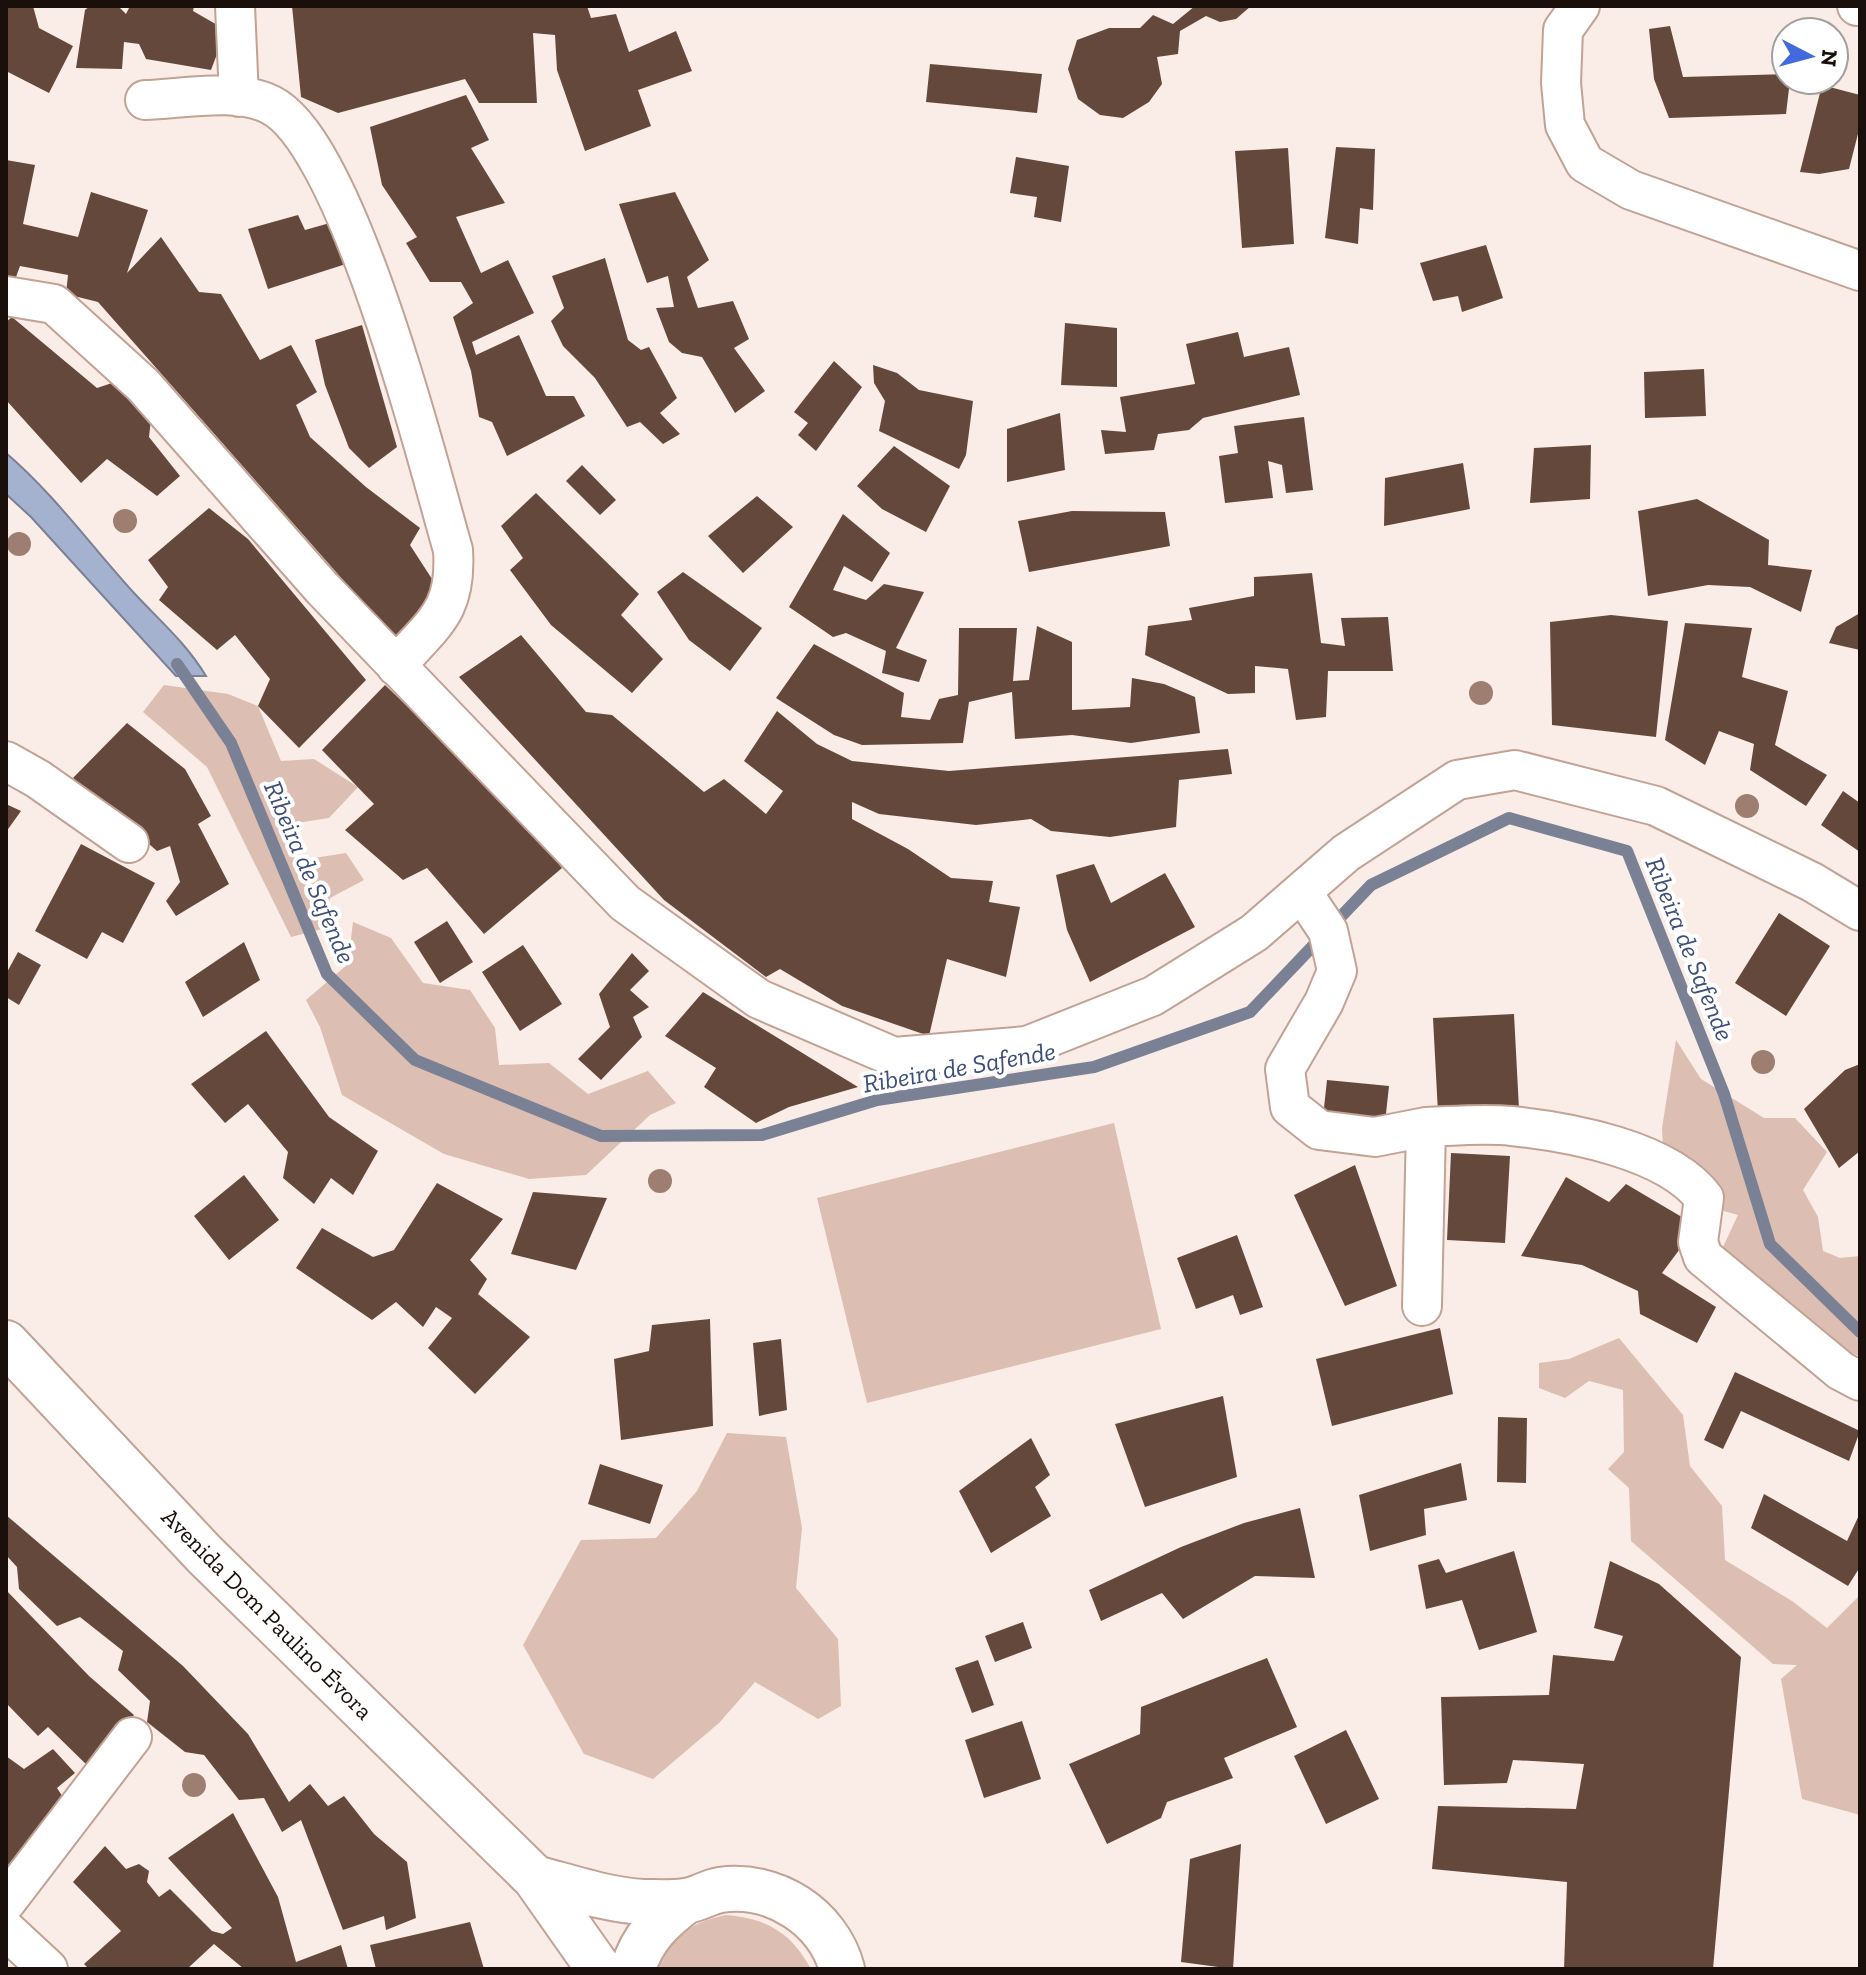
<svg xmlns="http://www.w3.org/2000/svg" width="1866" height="1975" viewBox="0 0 1866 1975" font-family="'Zilla Slab',serif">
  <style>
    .green { fill: #dcbeb2 }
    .water { fill: #a5b2cf; stroke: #7b8194; stroke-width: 2 }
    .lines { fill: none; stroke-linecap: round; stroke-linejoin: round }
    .stream { stroke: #7b8194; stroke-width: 12 }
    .building { fill: #65483c }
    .minor-casing { stroke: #c2a294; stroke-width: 42 }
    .major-casing { stroke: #c2a294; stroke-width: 48 }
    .minor { stroke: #fff; stroke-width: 38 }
    .major { stroke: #fff; stroke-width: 44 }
    .tree { fill: #9d7e70 }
    .labels { text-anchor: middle; stroke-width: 8; stroke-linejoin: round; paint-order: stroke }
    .street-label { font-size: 24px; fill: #1a0f0a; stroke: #fff }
    .water-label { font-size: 26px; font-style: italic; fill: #3d4f79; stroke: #fff }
  </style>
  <rect width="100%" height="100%" fill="#faece6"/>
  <path class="green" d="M164,685L228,694L258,706L281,761L314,759L358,787L329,818L290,824L295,861L346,853L364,880L330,898L326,928L291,937L207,767L143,712Z
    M353,922L391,938L423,983L470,990L495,1028L499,1065L549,1063L588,1094L648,1071L676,1103L650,1115L586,1175L529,1179L444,1154L342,1095L320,1027L306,1000L348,964Z
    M1676,1040L1701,1079L1764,1118H1795L1827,1152L1803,1190L1818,1217L1823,1251L1840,1258L1860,1256V1356L1836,1348L1730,1286L1723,1247L1738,1215L1702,1205L1664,1170L1662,1128Z
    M1114,1123L1161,1329L867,1403L817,1198Z
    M1619,1338L1683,1415L1690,1466L1722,1506L1725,1560L1792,1601L1827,1628L1860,1595V1815L1802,1799L1781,1679L1797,1665L1773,1664L1631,1541L1629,1488L1608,1469L1624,1452L1623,1390L1589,1381L1565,1398L1539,1388V1363L1569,1359Z
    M727,1433L786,1437L802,1528L796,1588L838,1639L841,1706L818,1719L755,1682L719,1723L653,1779L584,1754L523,1645L581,1540L656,1538L697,1491Z
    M725,1915C766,1918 791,1932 811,1969H653C676,1936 684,1925 725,1915Z"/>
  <path class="water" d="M6,453C54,494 92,547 134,593C160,621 186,643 206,676H176L31,517L6,494Z"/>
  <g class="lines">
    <path class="stream" d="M177,664L231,743L327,974L415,1060L601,1136L762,1135L877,1100L1094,1067L1250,1012L1371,885L1509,818L1627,851L1724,1094L1770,1244L1860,1332"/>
  </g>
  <path class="building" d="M6,6H33L39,28L73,46L49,93L6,71Z
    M90,6H118L126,14L130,6H194L193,11L226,30L211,70L146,59L139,44L124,42L122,69L76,68L85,10Z
    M292,6H587L591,18L616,14L629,52L676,31L692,71L638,90L651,126L585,151L557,70L555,35L533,33L537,103H479L465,79L338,113L301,97Z
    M1195,6H1251L1236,19L1220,22L1206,16L1180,31L1178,54L1157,57L1162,84L1149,102L1123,118L1100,115L1078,99L1068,69L1077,40L1109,28H1140L1153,15L1173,24Z
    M1670,26L1683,77L1786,74V80H1790L1786,114L1669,118L1654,79L1649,29Z
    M930,64L1042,74L1037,113L926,102Z
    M1822,85L1860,95V126L1849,169L1819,174L1800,172Z
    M466,95L489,140L471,148L505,203L456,217L481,273L508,260L534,313L472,342L476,355L519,335L546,396H574L585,416L507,456L492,422L479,417L471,371L453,317L473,303L461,282H430L406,243L417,237L382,185L370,127Z
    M1336,147L1375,149L1373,210L1360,208L1358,244L1325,238Z
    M1288,148L1294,244L1242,248L1235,151Z
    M1016,157L1069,166L1061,222L1034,217L1037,197L1010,193Z
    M6,160L35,165L23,224L78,237L91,192L148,210L127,273L161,237L199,292L221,294L260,360L291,345L317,392L296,405L310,437L366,487L420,528L410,545L432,579L430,605L395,639L98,302L66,294L68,275L20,266L16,277H6Z
    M675,192L709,260L687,277L698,308L733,301L749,339L734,348L765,391L735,413L702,357L682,353L669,342L656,308L674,307L668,276L647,283L619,204Z
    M298,215L305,230L337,221L349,263L268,289L248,229Z
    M1486,245L1503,298L1462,312L1458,296L1433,301L1420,263Z
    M605,258L628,340L641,350L649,347L677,398L660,413L680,434L663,444L640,422L627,427L595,378L563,346L551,321L564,308L552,276Z
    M12,317L97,388L115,382L151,419L149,437L180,476L157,496L107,459L81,483L6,400V322Z
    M1065,323L1117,328V387L1061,385Z
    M362,325L397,447L369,468L349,448L325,385L315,340Z
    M1238,332L1244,357L1289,347L1300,395L1203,418L1189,430L1158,434L1154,450L1105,454L1101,430L1126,432L1120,397L1195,384L1186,344Z
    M834,361L862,387L816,451L798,435L808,423L794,412Z
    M873,365L897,373L919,390L973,401L966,455L959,469L879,431L885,401L874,383Z
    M1704,369L1706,416L1645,418L1644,372Z
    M1060,413L1065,470L1007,482V429Z
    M1304,417L1313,490L1286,493L1282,465L1268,461L1273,498L1225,503L1219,456L1238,453L1234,426Z
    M1591,445L1590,499L1530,503L1534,448Z
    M894,446L950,486L926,532L882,509L857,486Z
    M1463,463L1470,509L1384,526L1385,478Z
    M582,465L616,500L600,515L566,481Z
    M536,493L639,594L621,615L663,659L632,693L551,625L510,570L523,558L501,526Z
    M757,496L793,527L743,573L708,536Z
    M1697,499L1769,540L1768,565L1812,570L1801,612L1750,587L1708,585L1648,596L1638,511Z
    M209,508L248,539L366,680L299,748L258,706L270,679L235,635L217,650L159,600L168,587L148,560Z
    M1072,511L1165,512L1170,546L1029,572L1018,521Z
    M843,514L890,553L872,582L844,566L833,590L866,600L884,584L924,592L896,648L927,660L919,682L882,673L886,651L846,633L833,637L789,607Z
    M683,572L762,628L730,671L689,640L657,592Z
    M1312,573L1321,643L1345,646L1341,618L1388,617L1393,671H1328L1326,717L1296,720L1288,669L1255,666V693L1228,694L1145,655L1148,626L1192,620L1189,608L1254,596V577Z
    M1860,613V650L1829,643L1836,627Z
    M1611,615L1668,621L1656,737L1552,725L1550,622Z
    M1685,623L1752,628L1742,677L1788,691L1775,745L1827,775L1806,806L1750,770L1754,744L1719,731L1705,765L1665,740Z
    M1037,626L1072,642V710L1130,707L1132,678L1164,684L1195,697L1200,733L1131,743L1072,735L1015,739L1012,692L969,702L963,743L862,745L834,735L776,698L814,644L904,693L901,717L930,720L939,699L958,695L959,628H1017L1013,681L1029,680Z
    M521,635L586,712L612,715L704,792L724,779L766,814L783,791L744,761L777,711L817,744L852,761L949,771L1228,749L1232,774L1179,780L1176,827L1110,837L1051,831L1031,819L976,825L879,814L852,802V819L908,849L951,878L993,881L989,902L1020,907L1006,977L947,959L929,1036L842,1006L780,969L766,977L664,900L459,677Z
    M385,685L515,809L562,868L484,934L427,868L403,880L345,830L374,804L322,750Z
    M127,723L185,769L211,816L198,824L229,884L176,916L166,901L180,882L170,846L157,851L73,778Z
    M1843,791L1860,803V852L1821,825Z
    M6,804L21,811L6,832Z
    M81,844L155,883L123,943L102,932L87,959L35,931Z
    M1094,864L1111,903L1165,873L1195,927L1090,982L1067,930L1056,875Z
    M1779,913L1830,946L1786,1016L1735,983Z
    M447,921L473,962L440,983L414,942Z
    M244,942L260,980L203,1017L185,982Z
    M523,945L562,1004L520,1031L482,972Z
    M18,952L41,965L19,1005L6,997V974Z
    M632,953L649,971L630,990L649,1007L633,1017L642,1037L601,1080L578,1059L610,1027L599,994Z
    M703,992L858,1087L789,1107L756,1123L704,1087L716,1068L665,1036Z
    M1514,1014L1519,1109L1438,1113L1433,1018Z
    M266,1031L329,1117L378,1151L353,1195L331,1178L314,1204L283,1178L288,1152L248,1104L225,1123L191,1084Z
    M1860,1064V1151L1839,1168L1804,1109L1845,1070Z
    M1327,1080L1389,1086L1385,1123L1323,1117Z
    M1451,1153L1510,1156L1505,1243L1447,1240Z
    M1355,1165L1397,1286L1345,1306L1294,1195Z
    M244,1175L279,1220L229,1260L194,1216Z
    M1566,1177L1609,1202L1626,1184L1697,1226L1662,1273L1716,1307L1697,1343L1640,1314L1638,1291L1582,1265L1521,1256Z
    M437,1183L503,1219L470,1260L487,1279L478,1294L530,1337L475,1394L428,1348L452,1318L436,1307L423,1327L396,1302L372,1320L296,1268L322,1228L373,1257L394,1250Z
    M533,1192L607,1198L576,1270L511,1254Z
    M1237,1235L1263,1307L1240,1315L1233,1295L1196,1309L1177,1258Z
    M710,1319L713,1426L621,1440L614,1359L649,1351L652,1325Z
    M1440,1328L1453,1394L1332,1426L1316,1359Z
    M781,1339L787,1410L759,1416L753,1343Z
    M1735,1372L1860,1431L1849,1461L1741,1411L1723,1449L1704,1440Z
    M1223,1396L1237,1477L1145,1507L1115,1424Z
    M1498,1417L1527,1418L1526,1483L1497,1482Z
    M1031,1438L1050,1475L1035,1487L1051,1516L991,1553L959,1491Z
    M1461,1463L1467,1500L1424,1509L1426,1535L1370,1551L1359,1495Z
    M600,1464L663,1485L650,1524L588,1504Z
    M1764,1494L1847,1541L1860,1513V1567L1848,1586L1751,1528Z
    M1300,1508L1315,1578L1255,1576L1183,1619L1162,1593L1101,1621L1089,1590L1181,1547L1244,1523Z
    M6,1515L183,1666L248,1734L289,1802L310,1784L328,1806L344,1796L374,1834L407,1862L416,1918L386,1930L384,1916L343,1930L301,1820L282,1832L264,1798L239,1800L204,1755L185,1752L147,1722L150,1701L118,1670L123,1651L80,1617L57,1626L19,1589L17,1567L6,1555Z
    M1514,1551L1537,1632L1479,1650L1462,1600L1426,1609L1418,1565L1439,1559L1446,1573Z
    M1610,1561L1659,1584L1741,1657L1713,1969H1564L1567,1882L1432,1869L1438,1806L1576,1809L1584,1764L1513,1760L1507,1783L1444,1785L1441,1697L1549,1695L1553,1655L1614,1661L1623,1636L1594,1628Z
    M6,1590L89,1676L134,1715L91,1769L48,1727L38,1736L6,1703Z
    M1023,1622L1032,1648L995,1662L985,1636Z
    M1267,1658L1297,1727L1224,1758L1233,1778L1167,1802L1161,1818L1107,1844L1069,1764L1140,1734L1141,1707Z
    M978,1660L994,1705L972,1713L955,1668Z
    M1022,1721L1041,1779L984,1798L965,1740Z
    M1346,1730L1379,1799L1326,1824L1294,1756Z
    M53,1749L75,1773L57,1788L68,1805L6,1875V1756L24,1769Z
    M233,1813L278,1897L296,1962L341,1945L348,1969H244L214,1944L187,1969H89L84,1964L121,1931L73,1882L105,1846L126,1869L139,1864L149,1871L147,1882L159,1897L170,1889L212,1931L223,1934L232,1928L168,1858Z
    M1241,1844L1233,1969L1181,1962L1190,1859Z
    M470,1922L484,1969H376L370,1945Z"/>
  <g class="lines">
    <defs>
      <path id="minor" d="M235,6L239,97
        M1580,6L1563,30L1561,83L1565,125L1585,163L1631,190L1860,271
        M1857,6H1860
        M145,100C182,99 236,87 271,105C348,144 427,460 453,550C457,612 434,622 396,666
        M6,296L54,304L143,385L322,588L625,903L759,999L894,1057L1027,1046L1153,996L1254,933L1346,853L1457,780L1515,770L1656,806L1812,882L1860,911
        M6,761L38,779L129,843
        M1302,892L1328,931L1337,971L1324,1002L1285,1069L1290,1107L1319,1130L1375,1137L1426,1127L1422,1306
        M1426,1127C1454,1126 1484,1123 1512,1126C1570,1132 1668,1150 1704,1198L1698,1242L1703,1257L1841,1371L1860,1381
        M6,1902L132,1737
        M6,1930L48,1969"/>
      <path id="major" d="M6,1343L205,1555L535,1878L599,1969
        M535,1878C570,1887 607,1900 643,1902C656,1902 672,1903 685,1901C697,1900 708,1892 720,1890C774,1882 828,1917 842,1969
        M633,1969C642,1938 661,1920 686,1901"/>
    </defs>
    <use href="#minor" class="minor-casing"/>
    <use href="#major" class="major-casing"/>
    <use href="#minor" class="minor"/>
    <use href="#major" class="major"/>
  </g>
  <g class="tree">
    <circle cx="125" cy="521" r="12"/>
    <circle cx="19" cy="544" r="12"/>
    <circle cx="1481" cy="693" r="12"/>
    <circle cx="1747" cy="806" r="12"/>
    <circle cx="1763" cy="1062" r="12"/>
    <circle cx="660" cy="1181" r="12"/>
    <circle cx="194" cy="1785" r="12"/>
  </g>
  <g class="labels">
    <g class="street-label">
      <text transform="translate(267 1614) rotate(45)" y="8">Avenida Dom Paulino Évora</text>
    </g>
    <g class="water-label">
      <text transform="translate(310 872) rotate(67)" y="9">Ribeira de Safende</text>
      <text transform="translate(1690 949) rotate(68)" y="9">Ribeira de Safende</text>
      <text transform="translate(959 1067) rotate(-10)" y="9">Ribeira de Safende</text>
    </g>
  </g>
  <rect width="1866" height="1975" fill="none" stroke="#1a0f0a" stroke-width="16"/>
  <g transform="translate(1810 56) rotate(96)"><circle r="38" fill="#ffffff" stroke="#a39f9d" stroke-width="2"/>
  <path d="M0-6L14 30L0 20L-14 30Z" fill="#416bdc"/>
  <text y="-12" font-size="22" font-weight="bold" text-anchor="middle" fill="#1a0f0a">N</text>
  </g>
</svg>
